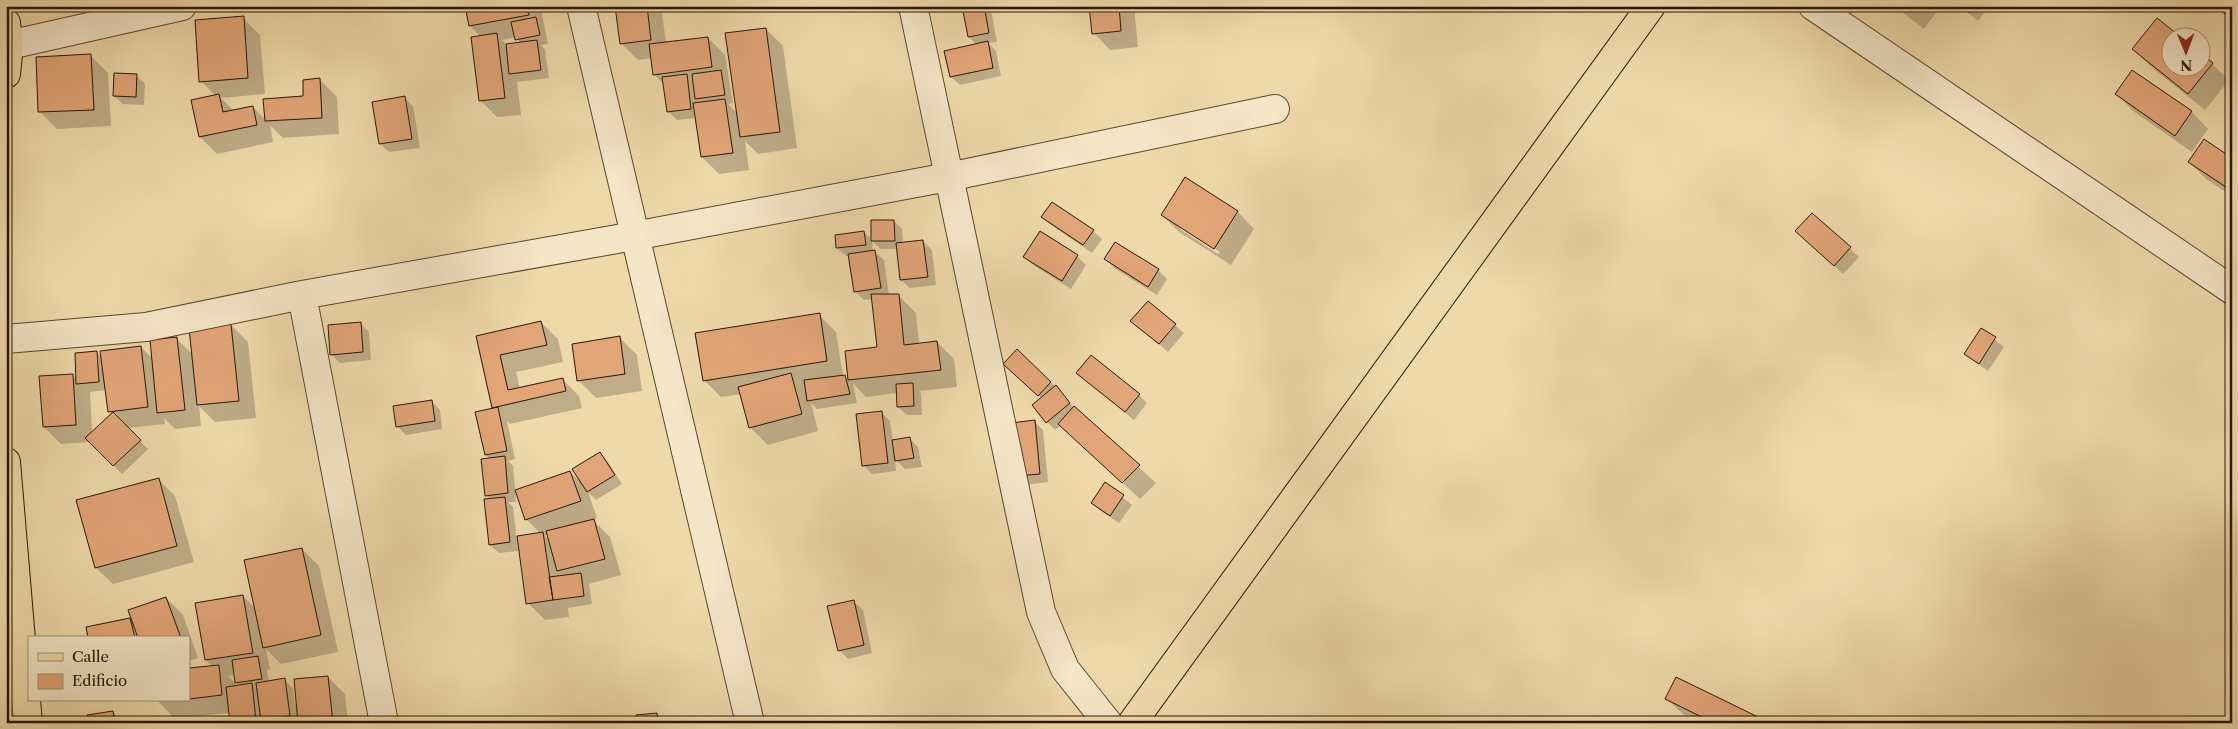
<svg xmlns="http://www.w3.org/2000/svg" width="2238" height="729" viewBox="0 0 2238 729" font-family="'Libre Caslon Text',serif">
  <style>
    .shadow { fill: #0003; fill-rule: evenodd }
    .building { fill: #e2a578; stroke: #291602 }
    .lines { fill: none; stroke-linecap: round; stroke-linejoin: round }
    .minor-casing { stroke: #5a472c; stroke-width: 30 }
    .major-casing { stroke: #291602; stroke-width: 30 }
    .highway-casing { stroke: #291602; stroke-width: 30 }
    .minor { stroke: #f5e6c8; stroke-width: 28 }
    .major { stroke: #efd9ab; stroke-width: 28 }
    .highway { stroke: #efd9ab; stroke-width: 28 }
  </style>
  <rect width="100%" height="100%" fill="#efd9ab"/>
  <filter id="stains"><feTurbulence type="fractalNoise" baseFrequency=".004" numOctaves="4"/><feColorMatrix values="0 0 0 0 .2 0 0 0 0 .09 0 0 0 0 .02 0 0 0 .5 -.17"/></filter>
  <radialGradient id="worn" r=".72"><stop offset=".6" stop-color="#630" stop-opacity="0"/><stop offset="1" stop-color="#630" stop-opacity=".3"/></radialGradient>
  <path class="shadow" d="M466,6H539L541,9L548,44L541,45L545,50L549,78L517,82L521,115L497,117L480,100L481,37L470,26ZM516,37L520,43L507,45L502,40Z
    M617,6H661L666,43L708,38L725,55L733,103L728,104L737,113L766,29L783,46L797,148L758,154L745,141L749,170L719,174L702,157L696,118L677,120L668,111L664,85L654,74L652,58L638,60L621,43Z
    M963,6H987L991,10L997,42L988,43L996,51L1001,76L960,85L951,77L977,45L969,37Z
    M1091,6H1134L1138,47L1110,50L1094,33Z
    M1894,6H1941L1924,29Z
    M1961,6H1989L1978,21Z
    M2232,6V21L2221,10Z
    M243,18L260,35L265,94L221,98L234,111L253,107L266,120L305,97L320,80L337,97L339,134L283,138L270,125L273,142L217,154L200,137L193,101L216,96L201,81Z
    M2170,38V68H2200L2212,64L2229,80L2205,110L2150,66L2133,49Z
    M91,56L108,73L111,126L57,129L40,112Z
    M2132,71L2192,112L2208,129L2192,152L2133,111L2117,94Z
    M136,75L145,84L144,105L123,104L114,96Z
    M2232,91V100L2228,96Z
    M404,97L413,106L420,148L389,152L380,144Z
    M2232,159V196L2206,179L2189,162Z
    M1185,179L1238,212L1254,229L1231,265L1179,232L1162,215ZM1180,226L1220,252L1218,254L1180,229Z
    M1813,215L1859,257L1843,274L1806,240Z
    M1043,217L1093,231L1102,239L1092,253L1051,225Z
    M894,221L902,229L903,244L923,241L932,250L936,285L910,288L901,280L898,249H881L872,241L873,251L884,260L889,296H899L916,313L919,344L937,342L954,359L957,387L919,391L921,393L922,415H907L898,407L897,393L866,397L853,383L857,403L817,409L811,403L818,431L768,445L751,428L742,394L721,397L704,380L819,315L836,332L843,376L849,381L846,352L878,348L873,299L864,300L856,292L850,256H846L837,248L864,232L872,240Z
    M1041,233L1077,256L1086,265L1071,289L1033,265L1025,257Z
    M1116,243L1158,270L1167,279L1157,295L1114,268L1106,259Z
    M1148,302L1184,333L1168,352L1132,321Z
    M541,322L558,339L563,362L516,372L520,389L562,379L579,396L582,408L510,424L507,421L515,459L508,461L513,466L516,502H508L513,507L518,551L499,553L490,545L491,500L486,495L490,459L486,455L494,409L477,337Z
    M361,324L369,332L371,360L340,363L331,354Z
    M231,325L248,342L256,418L215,422L199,406L201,426L175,429L164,418L165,424L127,428L148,449L122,474L91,442L61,444L44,427L73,375L77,380L96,352L103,359L141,347L153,359L176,338L193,355ZM106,390L109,411L112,414L92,433L90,392Z
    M1982,329L2004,347L1988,371L1965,354Z
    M620,338L637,355L642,391L596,398L579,381Z
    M1017,351L1056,387L1075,409L1156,483L1140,499L1061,426L1055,430L1047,422L1042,399L1014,372Z
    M1086,381L1139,395L1147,403L1134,420Z
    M431,401L440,410L442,429L406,435L397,426Z
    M881,412L890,421L893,441L910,439L918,447L922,467L905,469L895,459L896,471L872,474L863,465Z
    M1035,422L1043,430L1048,482L1026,485L1012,424Z
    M599,453L608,462L622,484L596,500L588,492L597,518L593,520L610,537L621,575L589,584L592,604L568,608L569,617L545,620L528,603L541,534L526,519L570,472L581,482ZM548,534L550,541L545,536Z
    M158,479L175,496L194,562L113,584L96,568Z
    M1105,483L1132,505L1119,523L1101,511L1092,503Z
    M302,549L319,566L338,652L281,664L266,649L270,669L267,670L269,682L284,680L293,688L295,705L328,677L345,694L348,723H231L230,713L174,718L157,700H189V669L213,667L206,660L243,596L256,609ZM236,675V682L240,686L236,687L235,683L228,676Z
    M166,598L183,615L198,658L189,661V638H89L130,619L135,624Z
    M854,602L863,610L872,653L848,659L839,650Z
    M1667,699L1755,717L1761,723H1699L1684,715Z
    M113,712L122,723H90Z
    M657,715L665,723H638Z"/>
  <path class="building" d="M465,6H527L529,15L469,26Z
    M615,6H647L651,40L620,44Z
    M962,6H984L989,33L968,37Z
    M1089,6H1119L1121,31L1092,34Z
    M1961,6H1974L1969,13Z
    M2222,6H2232V18L2219,10Z
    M244,16L248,78L199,82L195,20Z
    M536,17L540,35L515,40L511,22Z
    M2157,18L2182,38H2170V68H2200V52L2213,63L2188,94L2132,49Z
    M766,28L780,132L740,137L725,33Z
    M497,33L505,98L479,101L471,37Z
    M708,37L712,67L653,75L649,44Z
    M537,40L541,70L509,74L506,44Z
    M988,41L993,68L950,77L944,51Z
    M91,54L94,110L38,112L36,57Z
    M721,70L725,95L695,99L692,74Z
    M2132,70L2192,111L2175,136L2115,94Z
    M114,73L137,74L136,97L113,96Z
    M687,74L691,109L667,112L662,77Z
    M320,78L322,118L265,121L263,99L303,96V80Z
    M219,94L223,112L253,106L257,125L199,137L191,100Z
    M405,96L412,139L379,144L372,102Z
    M725,99L733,153L701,157L693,103Z
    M2204,139L2232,158V191L2188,162Z
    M1185,177L1238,211L1214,249L1161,215Z
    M1052,202L1094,230L1083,245L1041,217Z
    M1812,213L1851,247L1834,266L1795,231Z
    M871,220H894L895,241H871Z
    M864,231L866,245L836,248L835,235Z
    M1040,231L1078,255L1062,281L1023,257Z
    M923,240L928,277L900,280L896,243Z
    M1115,242L1159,269L1148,287L1104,259Z
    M875,250L881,288L854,292L848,254Z
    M871,294H899L904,345L937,341L941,370L848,380L845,351L877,347Z
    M1148,301L1176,324L1159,344L1130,321Z
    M820,313L827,361L703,381L695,333Z
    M541,321L547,345L500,355L508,390L563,378L566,391L492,408L476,336Z
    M361,322L363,352L330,355L328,325Z
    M231,324L239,401L197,405L189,328Z
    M1981,328L1996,337L1979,364L1964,354Z
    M620,336L625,374L577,381L572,344Z
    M177,337L185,410L157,413L150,340Z
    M141,346L148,407L108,412L100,351Z
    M1017,349L1051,382L1038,396L1003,364Z
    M97,351L99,382L76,384L75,353Z
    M1091,355L1140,394L1125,412L1076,373Z
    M791,373L802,414L749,428L738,387Z
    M73,374L76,425L43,427L39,376Z
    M845,375L850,394L807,401L804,380Z
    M913,383L914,406L897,407L896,384Z
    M1056,385L1070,403L1046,423L1032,405Z
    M432,400L435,421L396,427L393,406Z
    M1074,406L1140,465L1122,483L1058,424Z
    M498,407L507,451L485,455L475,412Z
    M882,411L888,463L862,466L856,414Z
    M113,412L141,440L113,466L85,438Z
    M1035,420L1040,474L1016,476L1011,423Z
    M910,437L914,458L895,461L892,440Z
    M600,452L615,475L587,492L572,469Z
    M505,456L508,493L485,496L481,459Z
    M570,471L581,501L525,520L515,490Z
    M159,478L177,546L95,568L76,500Z
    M1105,482L1124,495L1110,516L1091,503Z
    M505,497L510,542L489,545L484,499Z
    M594,519L605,559L557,571L546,531Z
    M543,532L553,600L526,604L517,536Z
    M302,548L321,635L263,648L244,560Z
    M581,573L584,596L553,600L549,577Z
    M243,595L253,653L205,660L195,603Z
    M166,597L181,638H138L128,610Z
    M854,600L864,645L838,651L827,606Z
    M130,618L135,638H88L86,627Z
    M258,656L262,679L235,683L232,660Z
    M219,665L222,695L189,699V668Z
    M328,676L333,723H298L294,679Z
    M1676,677L1756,716L1753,723H1714L1665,699Z
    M285,678L290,716L261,721L256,683Z
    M252,683L256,721L230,723L226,687Z
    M113,711L115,723H89L87,715Z
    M657,713L658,723H637L636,715Z"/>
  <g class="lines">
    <defs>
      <path id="minor" d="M581,6L750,723
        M913,6L1041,612L1065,669L1108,723
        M1813,6L2232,290
        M9,45L182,6
        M302,295L384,723
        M6,339L146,327L302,295L634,236L948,177L1275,109"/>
      <path id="major" d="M6,23L9,45L6,74
        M6,462L28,723"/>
      <path id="highway" d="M1132,723L1651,6"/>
    </defs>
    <use href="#minor" class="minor-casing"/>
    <use href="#major" class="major-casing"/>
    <use href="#highway" class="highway-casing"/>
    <use href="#minor" class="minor"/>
    <use href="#major" class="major"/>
    <use href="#highway" class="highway"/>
  </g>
  <rect width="2238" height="729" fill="none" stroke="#efd9ab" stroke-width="25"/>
  <rect x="8" y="8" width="2223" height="714" fill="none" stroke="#291602" stroke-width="2.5"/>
  <rect x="12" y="12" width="2213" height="704" fill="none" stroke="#291602"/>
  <rect x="28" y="636" width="162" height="65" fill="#f5e6c8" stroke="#a39379"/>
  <rect x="38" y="653" width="25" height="8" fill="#efd9ab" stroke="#a39379"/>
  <text x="72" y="662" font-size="15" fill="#291602">Calle</text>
  <rect x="38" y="674" width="25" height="15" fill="#e2a578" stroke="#a39379"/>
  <text x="72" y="686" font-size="15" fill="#291602">Edificio</text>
  <g transform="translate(2186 52) rotate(179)"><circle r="24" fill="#f5e6c8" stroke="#a39379"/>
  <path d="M0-4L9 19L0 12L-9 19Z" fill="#8f2418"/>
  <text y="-8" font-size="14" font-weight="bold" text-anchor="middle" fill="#291602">N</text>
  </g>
  <rect width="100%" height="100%" filter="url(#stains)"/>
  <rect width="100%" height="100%" fill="url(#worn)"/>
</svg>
